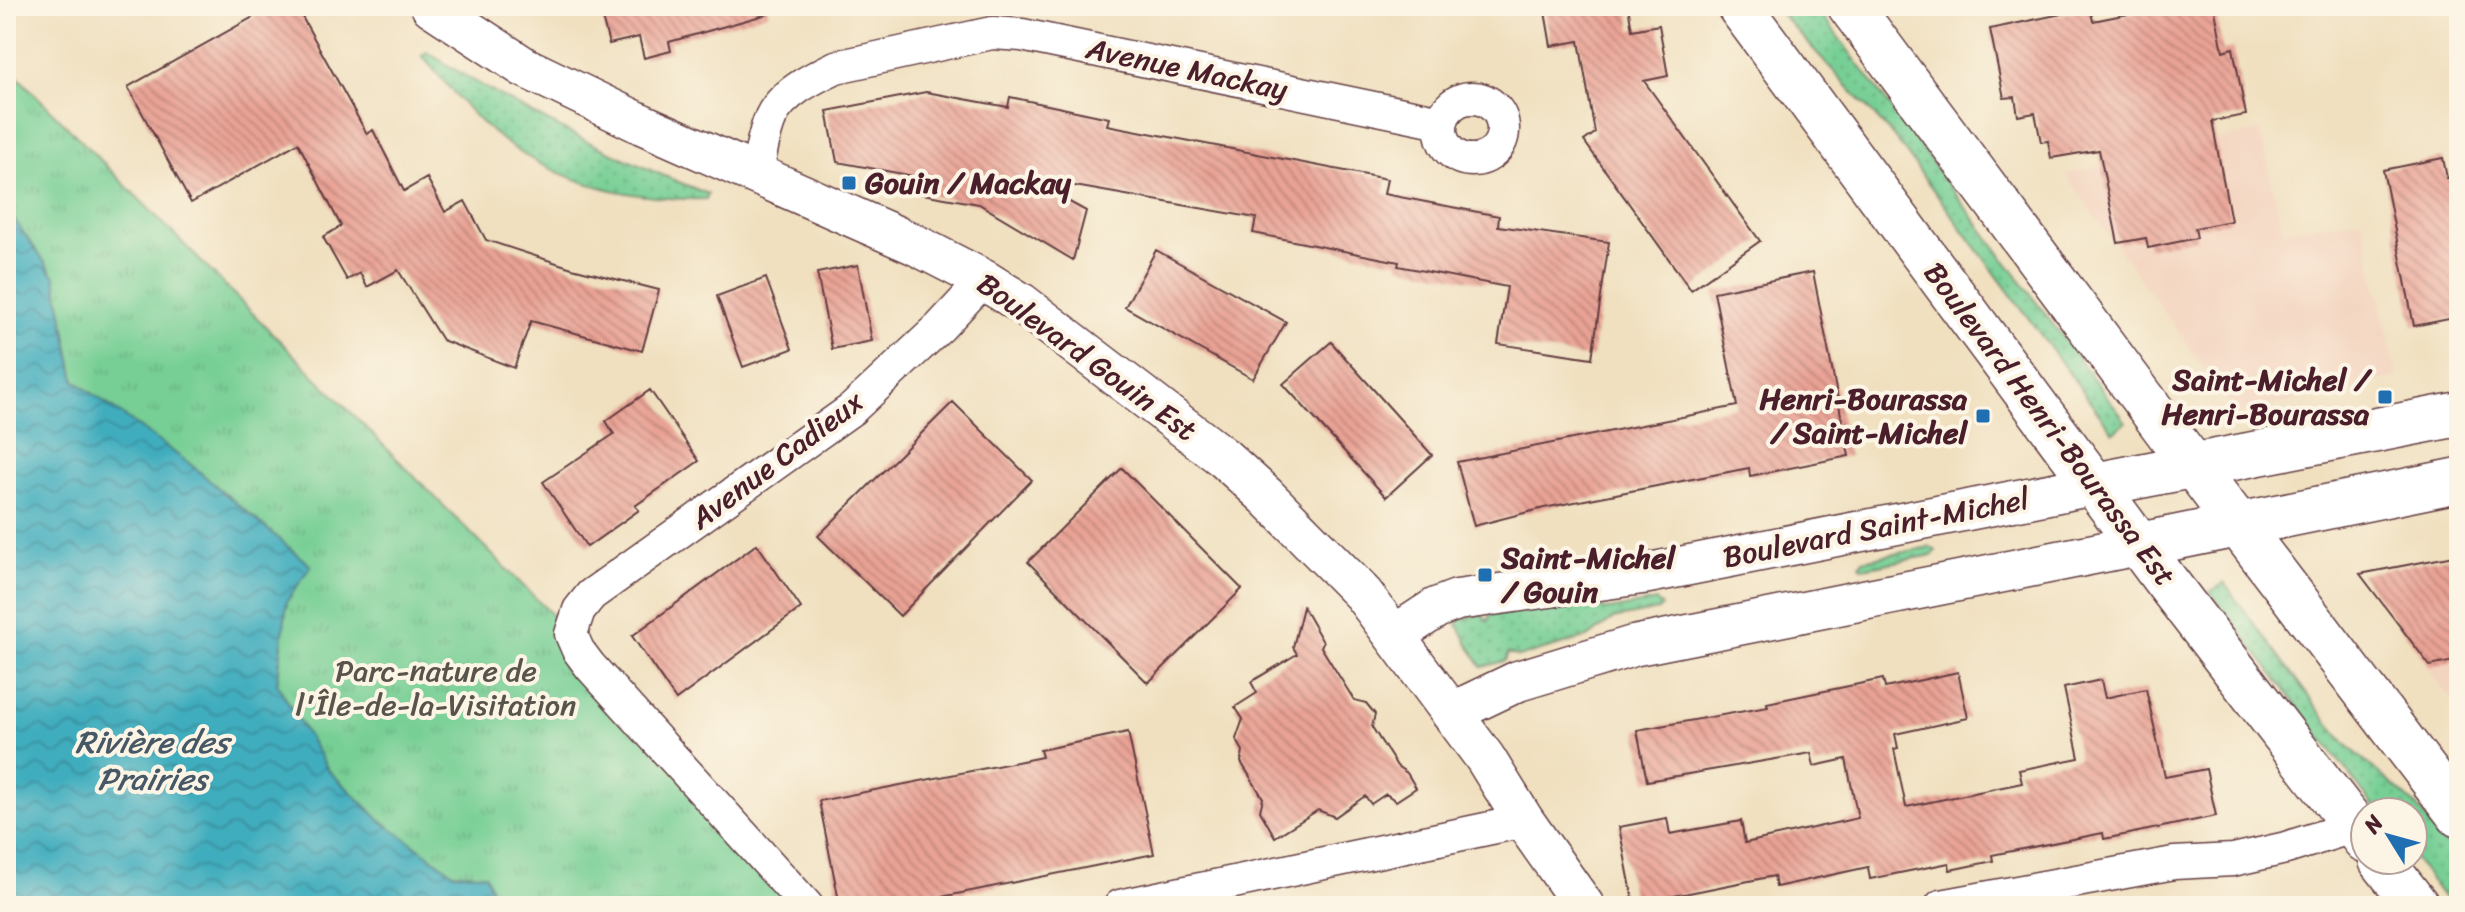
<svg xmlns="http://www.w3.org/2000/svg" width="2465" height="912" viewBox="0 0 2465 912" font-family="Sriracha,sans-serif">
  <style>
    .built { fill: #f3d4bf }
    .grass { fill: url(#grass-dots); stroke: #607760; stroke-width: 2 }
    .park { fill: url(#park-tufts); stroke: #607760; stroke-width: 2 }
    .water { fill: url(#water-waves); stroke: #456674; stroke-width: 2 }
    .building { fill: url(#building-back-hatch) }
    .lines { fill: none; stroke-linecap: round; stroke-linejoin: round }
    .minor-casing { stroke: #633c41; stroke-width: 35 }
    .tertiary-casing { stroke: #633c41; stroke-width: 43 }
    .secondary-casing { stroke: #633c41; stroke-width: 47 }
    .primary-casing { stroke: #633c41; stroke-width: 47 }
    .minor { stroke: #fff; stroke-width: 32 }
    .tertiary { stroke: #fff; stroke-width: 40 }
    .secondary { stroke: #fff; stroke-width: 44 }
    .primary { stroke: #fff; stroke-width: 44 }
    .poi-dot { fill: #1f6fb2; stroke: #fcf5e5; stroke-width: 3 }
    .labels { text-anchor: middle; stroke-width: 8; stroke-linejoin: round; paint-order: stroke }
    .street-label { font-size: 30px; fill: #4a1f2b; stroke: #fcf5e5 }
    .poi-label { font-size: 30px; font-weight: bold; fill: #4a1f2b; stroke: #fcf5e5; text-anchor: start }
    .park-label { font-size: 30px; fill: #58544b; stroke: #fcf5e5 }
    .water-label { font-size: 32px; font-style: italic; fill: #465866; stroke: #fcf5e5 }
  </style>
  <defs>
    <pattern id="grass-dots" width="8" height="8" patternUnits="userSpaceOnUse" patternTransform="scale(2)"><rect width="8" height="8" fill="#77cf95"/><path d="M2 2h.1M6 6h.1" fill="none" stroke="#68b181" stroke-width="1.8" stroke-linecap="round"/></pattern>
    <pattern id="park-tufts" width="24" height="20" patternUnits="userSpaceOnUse" patternTransform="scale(2)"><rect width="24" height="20" fill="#77cf95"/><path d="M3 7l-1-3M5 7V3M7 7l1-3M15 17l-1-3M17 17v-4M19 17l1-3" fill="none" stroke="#68b181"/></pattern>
    <pattern id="water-waves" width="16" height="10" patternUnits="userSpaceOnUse" patternTransform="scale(2)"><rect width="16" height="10" fill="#40adbe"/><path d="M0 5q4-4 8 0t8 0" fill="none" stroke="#388c9b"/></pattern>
    <pattern id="building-back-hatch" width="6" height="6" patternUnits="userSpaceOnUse" patternTransform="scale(2)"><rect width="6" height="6" fill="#e9a395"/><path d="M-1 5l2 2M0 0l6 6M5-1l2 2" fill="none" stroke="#bf847a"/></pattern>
  </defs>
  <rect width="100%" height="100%" fill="#fcf5e5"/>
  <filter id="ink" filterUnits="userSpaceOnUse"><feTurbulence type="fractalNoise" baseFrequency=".0125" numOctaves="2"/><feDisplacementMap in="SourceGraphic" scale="16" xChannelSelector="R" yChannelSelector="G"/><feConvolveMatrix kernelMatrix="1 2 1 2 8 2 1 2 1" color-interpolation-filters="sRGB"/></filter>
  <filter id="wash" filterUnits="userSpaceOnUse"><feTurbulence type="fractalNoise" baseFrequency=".006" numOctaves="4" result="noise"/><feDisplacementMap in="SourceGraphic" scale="32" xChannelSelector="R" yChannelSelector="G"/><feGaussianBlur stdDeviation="1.8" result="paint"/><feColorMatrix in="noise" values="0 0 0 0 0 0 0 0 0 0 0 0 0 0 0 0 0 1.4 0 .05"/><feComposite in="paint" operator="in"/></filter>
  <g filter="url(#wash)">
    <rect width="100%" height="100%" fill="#f0e0c0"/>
    <path class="built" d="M2260,130L2283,230L2362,219L2397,377L2237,414L2065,174Z
      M2459,658V709L2425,666Z"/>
    <path class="grass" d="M1774,6H1815L2126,422L2113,432L1894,137Z
      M427,52C515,109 610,155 708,194L706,199C625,201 545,180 484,125C462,104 442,79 422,56Z
      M1930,547L1936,551L1933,555L1863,568L1860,565L1863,560Z
      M2224,583L2332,728L2348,746L2415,805L2459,860V906H2450L2413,857V812H2378L2210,592Z
      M1656,601L1662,606L1658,610L1613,619L1589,637L1519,657L1508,653L1505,661L1482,667L1457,624L1462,619L1482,614L1488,622L1491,613L1580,603L1610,610Z"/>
    <path class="park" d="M6,65L571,634L811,906H498L485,875L453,873L379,819L329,771L277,684L287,601L310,566L190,464L75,381L55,277L6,208Z"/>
    <path class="water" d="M6,208L55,277L75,381L190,464L311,566L287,601L277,684L329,771L379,819L453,873L485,874L498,906H6Z"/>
    <g id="blocks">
      <path class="building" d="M273,6H296L367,134L373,130L404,191L427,178L445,212L465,201L486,240L572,268L659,290L642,351L531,321L514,368L442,340L398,270L367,287L360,273L347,280L323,237L341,226L298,143L191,203L128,87Z
        M599,6H767L768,14L669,42L671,51L644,58L639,37L609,44Z
        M1544,6H1628L1632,30L1659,25L1668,76L1644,81L1760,241L1691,290L1584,141L1595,133L1579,41L1551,46Z
        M2168,6H2214L2223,51L2233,48L2246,115L2212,121L2231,221L2195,228L2197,238L2148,248L2146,238L2118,243L2099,150L2051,158L2048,141L2041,142L2035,113L2018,116L2015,97L2004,98L1990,29L2090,8L2093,21Z
        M926,92L1008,107L1010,97L1109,118L1107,125L1387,179L1384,194L1499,216L1498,226L1609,242L1592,358L1498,344L1507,287L1398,266L1399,262L1253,233L1256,218L1024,177L1086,211L1073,260L979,204L922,194L925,178L837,162L827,111Z
        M2443,158L2447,178L2459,176V317L2414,326L2383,170Z
        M1156,250L1286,322L1253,379L1125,307Z
        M858,265L872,341L832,349L817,273Z
        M1813,272L1849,456L1750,476L1749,468L1544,508L1474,526L1457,462L1737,406L1714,292Z
        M766,278L792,349L743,367L717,296Z
        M1331,342L1432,455L1386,497L1283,384Z
        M650,390L699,461L635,506L639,510L587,547L543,482L614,434L606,421Z
        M953,402L1032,480L900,616L818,536Z
        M1122,468L1242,589L1148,683L1028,562Z
        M757,544L801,608L676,700L632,636Z
        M2459,555V660L2430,666L2360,574Z
        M1303,607L1323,642L1321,647L1354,700L1366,703L1375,714L1372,727L1397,766L1407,773L1416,788L1396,801L1386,794L1371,804L1365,796L1335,817L1318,810L1275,837L1260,811L1263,798L1241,762L1243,751L1236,739L1243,719L1235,707L1257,693L1251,682L1297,654L1293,647Z
        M1958,672L1968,718L1895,734L1898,748L1894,749L1906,807L2022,783L2019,770L2079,758L2064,688L2101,680L2105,698L2146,689L2165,777L2206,769L2216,816L2104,839L2103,833L1992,855L1993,861L1950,870L1949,863L1870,879L1868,867L1776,887L1774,876L1634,904L1619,827L1667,818L1670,834L1741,821L1745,843L1858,818L1846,759L1814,766L1811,753L1647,781L1637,730L1768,707L1767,703L1883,679L1885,688Z
        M1128,732L1154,854L897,906H840L819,801L1042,757L1040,750Z"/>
    </g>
  </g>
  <g filter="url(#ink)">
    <use href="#blocks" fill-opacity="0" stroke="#633c41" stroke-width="2"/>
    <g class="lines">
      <defs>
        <path id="minor" d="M1441 129a31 31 0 1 1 62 0a31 31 0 1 1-62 0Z
          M756,174C761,156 763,134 771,117C782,93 813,78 836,67L992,33L1022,35L1441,122
          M807,906L590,666L578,650L571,634L579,610L591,595L852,409L940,327L984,280
          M1120,906L1524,821
          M1941,906L2174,863L2233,860L2286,848L2355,826"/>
        <path id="tertiary" d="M431,6L524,67L642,124L914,244L984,280L1021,303L1224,458L1266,496L1363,594L1485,758L1524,821L1584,906
          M1395,635L1436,608L1457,600L1649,573L2094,485
          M1451,713L1518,681L1633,646L2139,545"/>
        <path id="secondary" d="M2094,485L2459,414
          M2139,545L2459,480"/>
        <path id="primary" d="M1739,6L2162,576L2365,840
          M1850,6L2170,435L2459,815
          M2381,860L2417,906"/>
      </defs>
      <use href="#minor" class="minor-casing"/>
      <use href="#tertiary" class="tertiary-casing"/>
      <use href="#secondary" class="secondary-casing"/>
      <use href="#primary" class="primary-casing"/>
      <use href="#minor" class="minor"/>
      <use href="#tertiary" class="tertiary"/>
      <use href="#secondary" class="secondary"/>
      <use href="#primary" class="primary"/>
    </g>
  </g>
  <g class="poi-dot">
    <rect x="841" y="175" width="16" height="16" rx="4"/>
    <rect x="2377" y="389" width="16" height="16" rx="4"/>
    <rect x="1975" y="408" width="16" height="16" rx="4"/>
    <rect x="1477" y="567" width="16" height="16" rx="4"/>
  </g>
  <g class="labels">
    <g class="street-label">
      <text transform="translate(1187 69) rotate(12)" y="10">Avenue Mackay</text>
      <text transform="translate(1087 357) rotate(36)" y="10">Boulevard Gouin Est</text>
      <text transform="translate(2050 424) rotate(53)" y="10">Boulevard Henri-Bourassa Est</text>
      <text transform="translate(777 460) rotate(-37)" y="10">Avenue Cadieux</text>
      <text transform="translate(1876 528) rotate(-11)" y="10">Boulevard Saint-Michel</text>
    </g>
    <g class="poi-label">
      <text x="865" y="193">Gouin / Mackay</text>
      <text x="2369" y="390" text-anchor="end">Saint-Michel /<tspan x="2369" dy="34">Henri-Bourassa</tspan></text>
      <text x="1967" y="409" text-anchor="end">Henri-Bourassa<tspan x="1967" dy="34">/ Saint-Michel</tspan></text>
      <text x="1501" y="568">Saint-Michel<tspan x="1501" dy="34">/ Gouin</tspan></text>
    </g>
    <g class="park-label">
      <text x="436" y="681">Parc-nature de<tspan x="436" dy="34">l'Île-de-la-Visitation</tspan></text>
    </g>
    <g class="water-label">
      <text x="152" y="753">Rivière des<tspan x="152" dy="37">Prairies</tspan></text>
    </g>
  </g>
  <rect width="2465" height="912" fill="none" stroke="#fcf5e5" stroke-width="32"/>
  <g transform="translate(2389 836) rotate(307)"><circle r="38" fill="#fcf5e5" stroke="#b59f9b" stroke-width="2"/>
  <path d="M0-6L14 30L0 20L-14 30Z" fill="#1f6fb2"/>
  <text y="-12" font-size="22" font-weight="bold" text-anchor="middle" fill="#4a1f2b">N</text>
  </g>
</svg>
